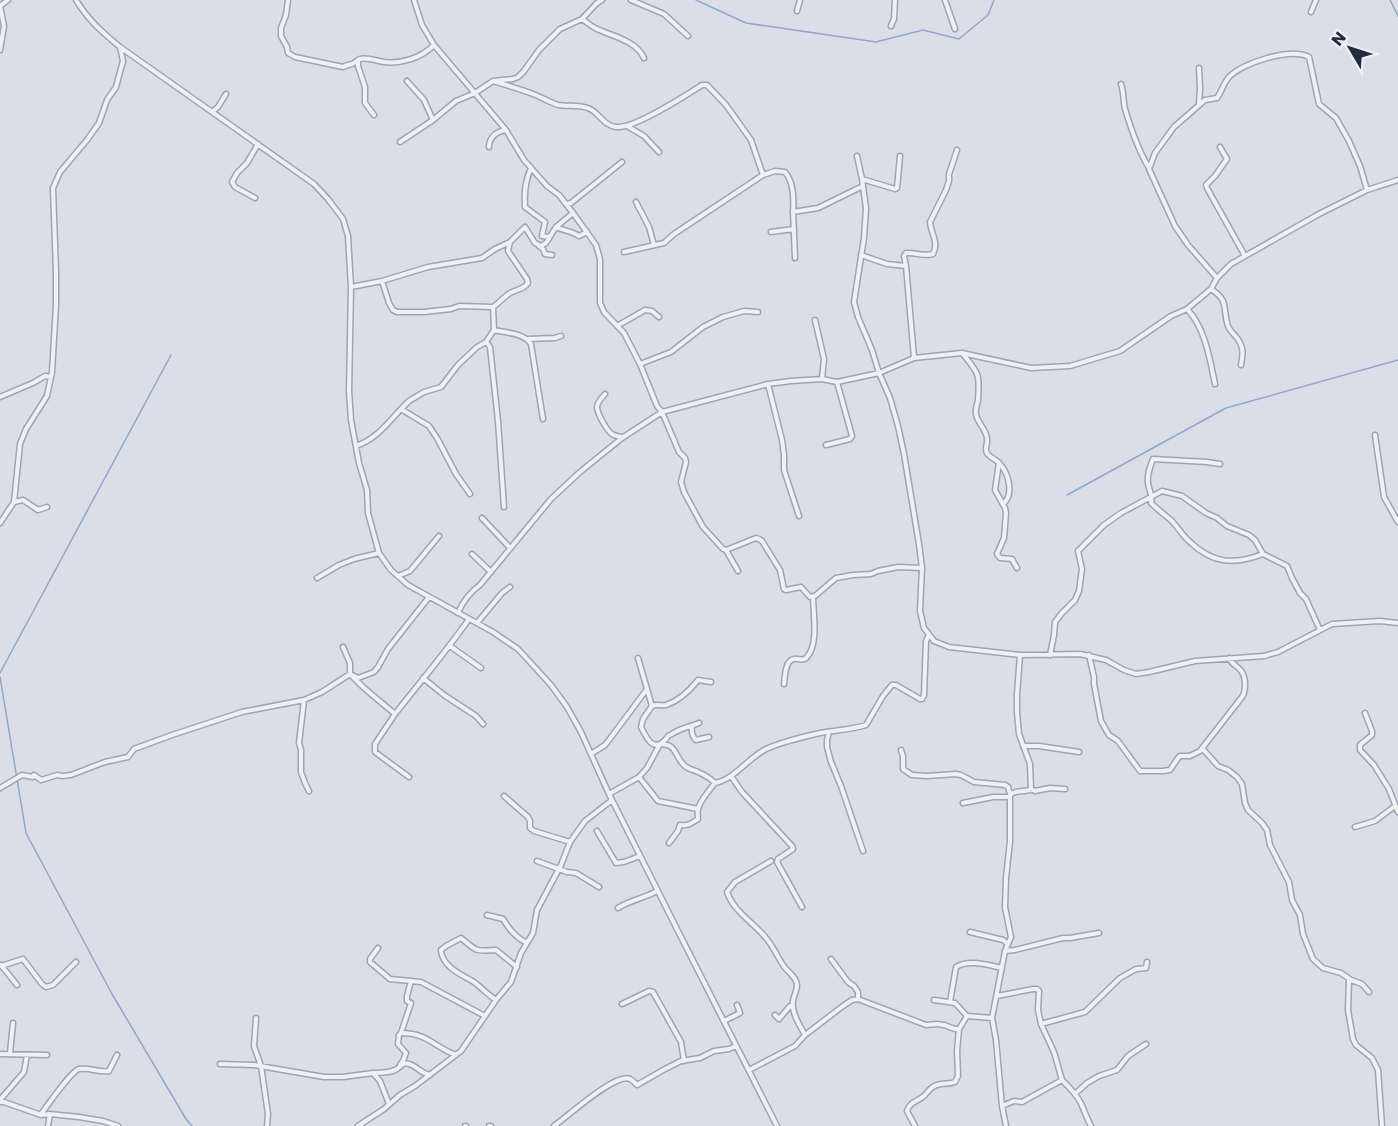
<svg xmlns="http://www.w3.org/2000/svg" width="1398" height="1126" viewBox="0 0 1398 1126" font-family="Poppins,sans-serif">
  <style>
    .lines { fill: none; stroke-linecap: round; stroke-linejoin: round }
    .stream { stroke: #91a7cc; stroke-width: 1.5 }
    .street-casing { stroke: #a0a4b1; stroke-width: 7 }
    .street { stroke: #eef0f5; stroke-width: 4 }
  </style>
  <rect width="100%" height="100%" fill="#dbdee7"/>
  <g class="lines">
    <path class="stream" d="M696,0L746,23L876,42L923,30L959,39L988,15L994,0
      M1390,0L1398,16
      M1067,495L1226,408L1398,360
      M0,673L171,355
      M0,677L26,833L112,994L186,1119L192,1126"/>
    <defs>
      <path id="street" d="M76,0C88,20 102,32 120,47L314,184L328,199L343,219L348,236L351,287L349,391L351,420L359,463L367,490L368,513L379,553L391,570L408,585L493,632L518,649L551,685L567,707L581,732L609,794L679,933L777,1126
        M288,0L286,15L281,28V36L287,47L288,53L295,57L343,67C346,65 349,65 352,64C355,63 357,60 360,59C367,57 377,61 384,62C402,64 421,58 434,45
        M631,0L664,14L688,36
        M945,0L955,29
        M0,6L8,0
        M797,11L800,0
        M1311,12L1316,0
        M582,19C586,22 590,25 595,28C611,36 636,40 644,58
        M891,26L894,19L895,0
        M0,50L4,26L0,6
        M358,60V66L365,87V103L374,115
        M1199,68L1200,88L1199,104
        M407,81L424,100L433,120
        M493,81C506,85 520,89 533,94C541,97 549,102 558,105C568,107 580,104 590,109C599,113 604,126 616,127C634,129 685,96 702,85H707L726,105L751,140L763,175
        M1121,84C1124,92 1123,101 1125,109C1131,129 1138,150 1149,168
        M213,111L218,107L226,94
        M627,126L644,136L659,152
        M400,142L433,120L456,101L475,93L493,81L513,79L518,77L524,71L539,50L560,29L582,19L597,3L602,0
        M489,147C489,137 497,132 505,130
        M1220,147L1227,159L1215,176L1206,185L1207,188L1245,256
        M857,156L862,179L866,208L864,238L854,302L858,317L872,350L879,373L890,398L898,426L904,454L919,544L922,568L920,611L924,628L934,641L949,647L1020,655L1080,654L1106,660L1124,670L1136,674L1149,672L1195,661L1264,656L1278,652L1332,624L1380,621L1398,623
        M531,168C525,181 524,192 525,207L545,222L542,236L549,237
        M862,179L895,189L897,188L900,156
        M255,198L235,187L232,182L237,173L247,163L258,144
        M636,202L649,227L654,245
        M566,204L571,203L622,162
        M793,212L795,258
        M573,213L596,245L600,259V303L604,312L624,333L640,364L657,406L662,412L768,384L791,381L822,379L837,382L879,373L914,358L962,353L1031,368L1070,366L1120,351L1171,316L1187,309L1211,289L1217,278L1231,264L1319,214L1367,190L1398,180
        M556,227C564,231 572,231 579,236L587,232
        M771,232L794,229
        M539,246L543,249L545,254L552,255
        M624,252L664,243L674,234L763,175L775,171L785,172C794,182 794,199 793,212L818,208L863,186
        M861,255L887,264L906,266
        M1217,278L1188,245L1175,226L1149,169L1155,153L1174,127L1205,100L1217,98C1222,91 1223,84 1229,77C1242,63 1291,47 1309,57L1319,104L1336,118L1349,141L1360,166L1367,190
        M382,281L389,303L393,310L397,312H424L451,309L459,306L493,307C499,303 504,297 510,293C517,289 523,290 528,283L527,279L508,251L510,242
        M351,287L382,281L428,267L482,258L495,249L510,242L525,227L535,243L541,246L546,243L556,227L573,213L559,195L547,186L524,160L506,130L434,45L422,25L414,0
        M1211,289C1230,301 1222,309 1228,326C1230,331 1234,334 1237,338C1244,347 1243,354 1241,365
        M493,307L494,330
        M1187,309C1205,327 1210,360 1215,384
        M815,320L824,359L822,379
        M617,326L645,310L652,311L659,317
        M528,339L555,338L561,336
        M486,342L494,330C507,333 524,333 531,344L543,419
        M962,353C979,373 980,374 978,400C977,405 975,409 976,414C977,423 987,430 987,439C988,444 984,448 987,453C989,457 995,459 998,462C1008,471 1015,494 1003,504
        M914,358L906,266L904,256L906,253C915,252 924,257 933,254C939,242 931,234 930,222L946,190L949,181V174L957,150
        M640,364L671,352L703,327L723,317L744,311L758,312
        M768,384L782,440L784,455V470L799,516
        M605,394C602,398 597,402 597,407C597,413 607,431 612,434C615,436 617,436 621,437
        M0,397L33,383L45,376L51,377
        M401,409L409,401L424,392L441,387L458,365L477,347L486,342L490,347L498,421L504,507
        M1375,435L1384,497L1398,522
        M826,445L850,439L852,436L837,382
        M356,446C376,439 387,424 401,409L429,426L437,438L456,474L470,494
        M999,463L995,490L1005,508L1006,513L1004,538L997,554L1000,558L1012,559L1017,568
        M1220,464L1207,462L1153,459C1150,467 1147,474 1148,483C1149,491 1153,495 1151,503C1157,509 1165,515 1172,521C1178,528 1183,536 1190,542C1213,564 1234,565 1263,554
        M14,502L23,500L38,510L47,507
        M482,518L510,548
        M0,523L14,502L20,444L26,429L47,396L52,372L56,305V272L53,188L60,172L87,140L99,123L107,100L116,87L120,72L123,61L120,47
        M726,550L738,571
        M472,554L491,572
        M398,576L410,571L439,536
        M317,578L339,565L354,559L379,553
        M458,613C463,601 469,593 480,585L551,499L580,472L622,438L662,412L679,452L685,458L686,462L681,482L684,492L703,527L723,549L726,550L756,538L759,539L762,541L780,570L784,589L786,590L801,587L810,597L815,596L836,578L853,575L871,574L878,571L898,567L922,568
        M477,623L502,593L510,587
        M450,646L481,668
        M343,647L350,663V674L364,688L395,714C420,682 446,652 469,619
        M1050,655L1054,635L1055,622L1062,613L1075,600L1079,591L1082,569L1078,551L1104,525L1121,513L1162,491L1182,496L1206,513L1217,518L1227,526L1249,535L1255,540L1263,554L1287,566L1292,578L1300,593L1306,599L1320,630
        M1089,655L1094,677V684L1101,721L1109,735L1118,741L1140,771H1163L1170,770L1178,758L1180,756H1190L1200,751L1242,697C1246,691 1246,679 1242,672C1238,666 1232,665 1229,658
        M638,658L652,706L643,719L641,727C646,737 653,753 665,740C670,735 665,737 672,734C680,728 690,727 699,723
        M423,678L444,695L476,716L483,724
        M784,684C785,677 785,660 794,659C800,658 803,662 807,657C819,644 813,612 813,596
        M304,700L299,743L301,750V772L305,783L309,791
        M652,706C657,704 661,706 666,705C679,701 690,690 698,680L711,682
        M1365,713L1372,731V735L1360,745V750L1374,765L1389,789L1398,812
        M395,714L375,744V752L409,777
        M692,726C691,732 692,736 696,740L709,737
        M829,732L827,740V747L831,762L841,786L863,851
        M1023,746H1039L1079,752
        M1202,748L1218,766L1228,770L1237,777L1242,784L1245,803L1248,810L1262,823L1267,830L1270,845L1289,882L1292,900L1300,915L1303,934L1313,959L1323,968L1341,973L1351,980L1362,984L1369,992
        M901,750L903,756V769L912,775L927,776L956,774L961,775L974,782L1005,785L1008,787L1010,794
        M591,754L605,745L609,740L647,689
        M731,776L742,792L792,846L793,849L778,859L777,862L802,907
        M639,777L658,801L698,809
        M0,788L22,775L33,777L34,775L41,780L57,775L63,776L71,775L105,762L128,757L134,749L172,735L242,712L304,700L322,692L350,674L358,678L374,672L378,667L388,649L429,597
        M1031,789L1035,791L1050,788L1065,789
        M609,794L639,777L647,768L660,744C678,744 674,757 685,766C688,769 694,770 698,772C705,775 710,778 715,783C735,779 748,758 766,749C782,742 802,737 820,733C835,730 851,730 866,725L883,696L892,685H896L920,699H922L924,695L926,641L929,635
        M504,796L528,817L530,821V828L534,831L570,842
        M963,803L993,797H1010
        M1355,827L1375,821L1395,806
        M597,831L616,863L624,862L640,856
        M669,843L678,831L680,825C689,826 690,824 698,819C698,816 697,812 698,809C700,801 710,789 715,783
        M537,861L567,872L576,873L599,887
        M771,861L735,882L727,892C734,912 753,922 766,938C773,946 777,956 783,965C786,970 792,974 795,979C800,987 794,993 793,1001C791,1012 800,1026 805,1035
        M618,908C630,900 645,898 657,891
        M487,915L503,919C510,930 515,937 527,943
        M970,932L1003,940L1008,944
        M378,948L370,959V962L390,979L421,982L485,1016
        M1005,951L1015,950L1063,938H1070L1099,933
        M831,959L848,982L854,986L858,992V999
        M1,965L17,985
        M1,966L23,959L42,984L46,987L53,985L76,962
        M1349,980L1348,1010L1353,1039L1356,1045L1372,1058L1378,1070L1382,1126
        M997,996L1033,989H1037L1039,991L1038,1010L1041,1024L1054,1052L1062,1080L1022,1102L1014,1101L1002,1106
        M496,1000C488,995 482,988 474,982C462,975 442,967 441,950L446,946L461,938C478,952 474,951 496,950L517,967
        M934,1000L955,1003L967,1016
        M950,1002L956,967C969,959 988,965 1002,968
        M622,1004L649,991L653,992L681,1042L684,1061
        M775,1015L779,1019L790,1006L793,1007
        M256,1018L254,1046L261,1066L268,1114L267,1126
        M724,1021L740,1013L737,1005
        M1041,1024L1085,1012L1120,978L1136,969L1146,968L1147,962
        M401,1033L411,1003L407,1001V996L411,981
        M10,1053L13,1023
        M0,1054L47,1055
        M220,1064L254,1065L324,1077H343L373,1073L380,1081L389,1104
        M400,1065L403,1061L406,1053L398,1044L399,1035L401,1033C428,1033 434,1047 456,1055
        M749,1070L795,1046L805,1035L843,1006L852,1000L858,999L926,1025L937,1024L944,1025L955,1029H959L967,1016L992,1018
        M373,1073C380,1073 391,1073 397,1069C401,1066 403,1062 409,1064C418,1066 419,1073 430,1075
        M1062,1080C1070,1088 1079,1097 1083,1108C1086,1115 1087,1119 1091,1126
        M1075,1094L1087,1083L1099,1076L1117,1070L1128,1056L1146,1044
        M0,1100L24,1072L27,1055
        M0,1102H4L41,1115L50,1114L79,1117L103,1121L118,1126
        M41,1114C48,1105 71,1071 79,1069C89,1067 99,1073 109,1071L117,1055
        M48,1126L50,1114
        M358,1126L384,1109L400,1095L415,1086L461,1051L496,1000L511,982L521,953L533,933L537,910L561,865L570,842L585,821L612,800
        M465,1126H466
        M489,1126H491
        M554,1126C567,1117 616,1072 630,1079C633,1080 635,1083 637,1085L665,1069L681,1061L700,1058L714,1051L729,1049L736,1046
        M915,1126L907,1111C910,1101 918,1102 925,1095C930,1089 933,1085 941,1084C946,1083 950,1084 955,1082L958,1076L957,1051L959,1029
        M1006,1126L1002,1106L996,1040L992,1018L1005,951L1011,937L1005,907L1006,878L1010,841V795C1016,789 1025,793 1031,789L1030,764L1019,734L1017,712V694L1020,655"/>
    </defs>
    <use href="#street" class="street-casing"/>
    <use href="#street" class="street"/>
  </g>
  <g transform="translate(1350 48) rotate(309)" stroke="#eaeef5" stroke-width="4.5" paint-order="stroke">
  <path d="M0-4.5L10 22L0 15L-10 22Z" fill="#242a3f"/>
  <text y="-9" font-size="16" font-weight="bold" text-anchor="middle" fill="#242a3f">N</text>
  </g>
</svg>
